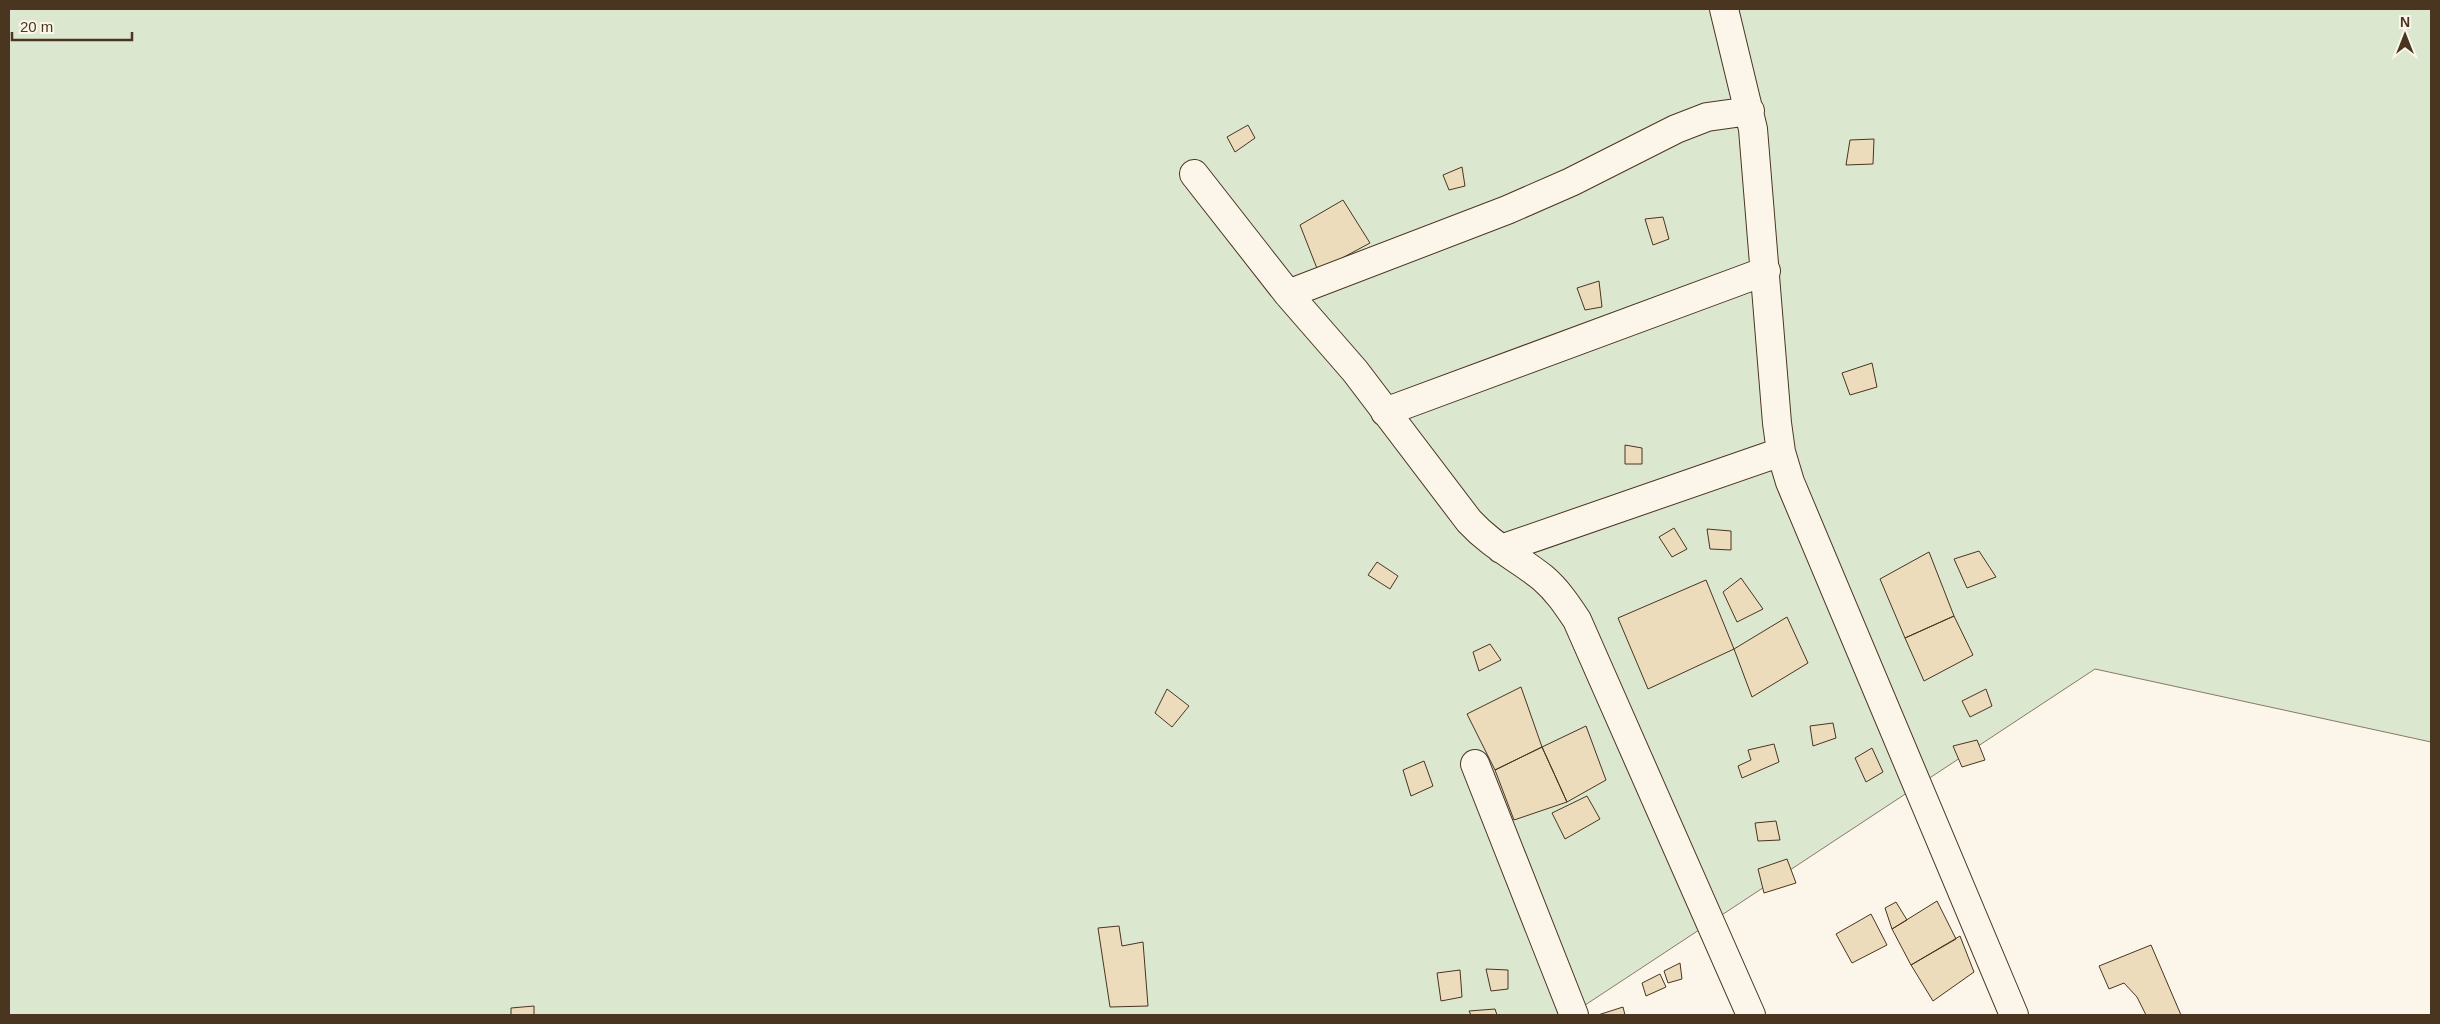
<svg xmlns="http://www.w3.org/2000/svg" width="2440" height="1024" viewBox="0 0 2440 1024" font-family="Helvetica,sans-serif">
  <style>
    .green { fill: #dce7d0; stroke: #887966 }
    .building { fill: #ecdcbc; stroke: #4a3520 }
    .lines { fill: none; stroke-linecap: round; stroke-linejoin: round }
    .street-casing { stroke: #4a3520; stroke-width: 30 }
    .street { stroke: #fbf6e9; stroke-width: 28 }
  </style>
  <rect width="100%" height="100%" fill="#fbf6e9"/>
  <path class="green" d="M9,9H2431V742L2095,669L1570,1015H9Z"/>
  <path class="building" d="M1248,125L1255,138L1235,152L1227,137Z
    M1874,139L1873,164L1846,165L1850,140Z
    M1462,167L1465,186L1449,190L1443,175Z
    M1343,200L1370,243L1318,271L1300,225Z
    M1663,217L1669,239L1653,245L1645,219Z
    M1599,281L1602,307L1585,310L1577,288Z
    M1872,363L1877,387L1850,395L1842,373Z
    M1625,445L1642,448V464H1625Z
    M1674,528L1687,549L1672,557L1659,537Z
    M1707,529L1731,531V550L1710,549Z
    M1979,551L1996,577L1967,588L1954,559Z
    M1929,552L1954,616L1905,638L1880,579Z
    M1377,562L1398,576L1390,589L1368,575Z
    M1741,578L1763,609L1737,622L1723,592Z
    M1706,580L1734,649L1648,689L1618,618Z
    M1954,616L1973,655L1924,681L1905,638Z
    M1787,617L1808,663L1752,697L1734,649Z
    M1490,644L1501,660L1479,671L1473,652Z
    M1521,687L1542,747L1495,770L1467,714Z
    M1167,689L1189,706L1172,727L1155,713Z
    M1986,689L1992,706L1970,717L1962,701Z
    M1833,723L1836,738L1813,746L1810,726Z
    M1586,726L1606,780L1567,802L1542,747Z
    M1977,740L1985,760L1962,767L1953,746Z
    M1774,744L1779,762L1742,778L1738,766L1751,760L1748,750Z
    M1542,747L1567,802L1514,820L1495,770Z
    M1872,748L1883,772L1866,782L1855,758Z
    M1424,761L1433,786L1411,796L1403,770Z
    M1587,796L1600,819L1565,839L1552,813Z
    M1776,821L1780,840L1758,841L1755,823Z
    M1787,859L1796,883L1764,893L1758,869Z
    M1937,901L1956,939L1911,965L1892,929Z
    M1896,902L1907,920L1892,929L1885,908Z
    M1871,914L1887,945L1852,963L1836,934Z
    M1119,926L1122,946L1143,942L1148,1006L1110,1007L1098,928Z
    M1960,936L1974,972L1933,1001L1911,965Z
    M2151,945L2181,1015H2146L2137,997L2124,983L2109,989L2099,966Z
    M1680,963L1682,979L1668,983L1664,971Z
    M1486,969L1508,970V989L1491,991Z
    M1460,970L1462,997L1441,1001L1437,973Z
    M1660,974L1666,987L1646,996L1642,983Z
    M534,1006V1015H511V1008Z
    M1623,1007L1625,1015H1598Z
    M1495,1009L1497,1015H1471L1469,1011Z"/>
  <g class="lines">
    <defs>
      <path id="street" d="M1724,9L1753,129L1777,423L1781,452L1790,482L2014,1015
        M1194,174L1288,294L1355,371L1469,521C1493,547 1517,557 1543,578C1557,590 1567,605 1577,620L1751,1015
        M1288,294L1507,210L1571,182L1676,129L1707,117L1750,111
        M1385,412L1766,271
        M1501,549L1781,452
        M1475,764L1574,1015"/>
    </defs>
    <use href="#street" class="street-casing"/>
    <use href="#street" class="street"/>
  </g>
  <rect width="2440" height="1024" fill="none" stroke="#4a3520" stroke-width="20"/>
  <g transform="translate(2405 35)" stroke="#fbf6e9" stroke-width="4" paint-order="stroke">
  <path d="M0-4L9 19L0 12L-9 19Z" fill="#4a3520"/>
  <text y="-8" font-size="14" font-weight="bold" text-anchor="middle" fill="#4a3520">N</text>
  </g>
  <path d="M12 32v8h120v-8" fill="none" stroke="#4a3520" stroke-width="2.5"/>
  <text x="20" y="32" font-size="15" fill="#4a3520" stroke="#fbf6e9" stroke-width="4" paint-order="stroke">20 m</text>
</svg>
